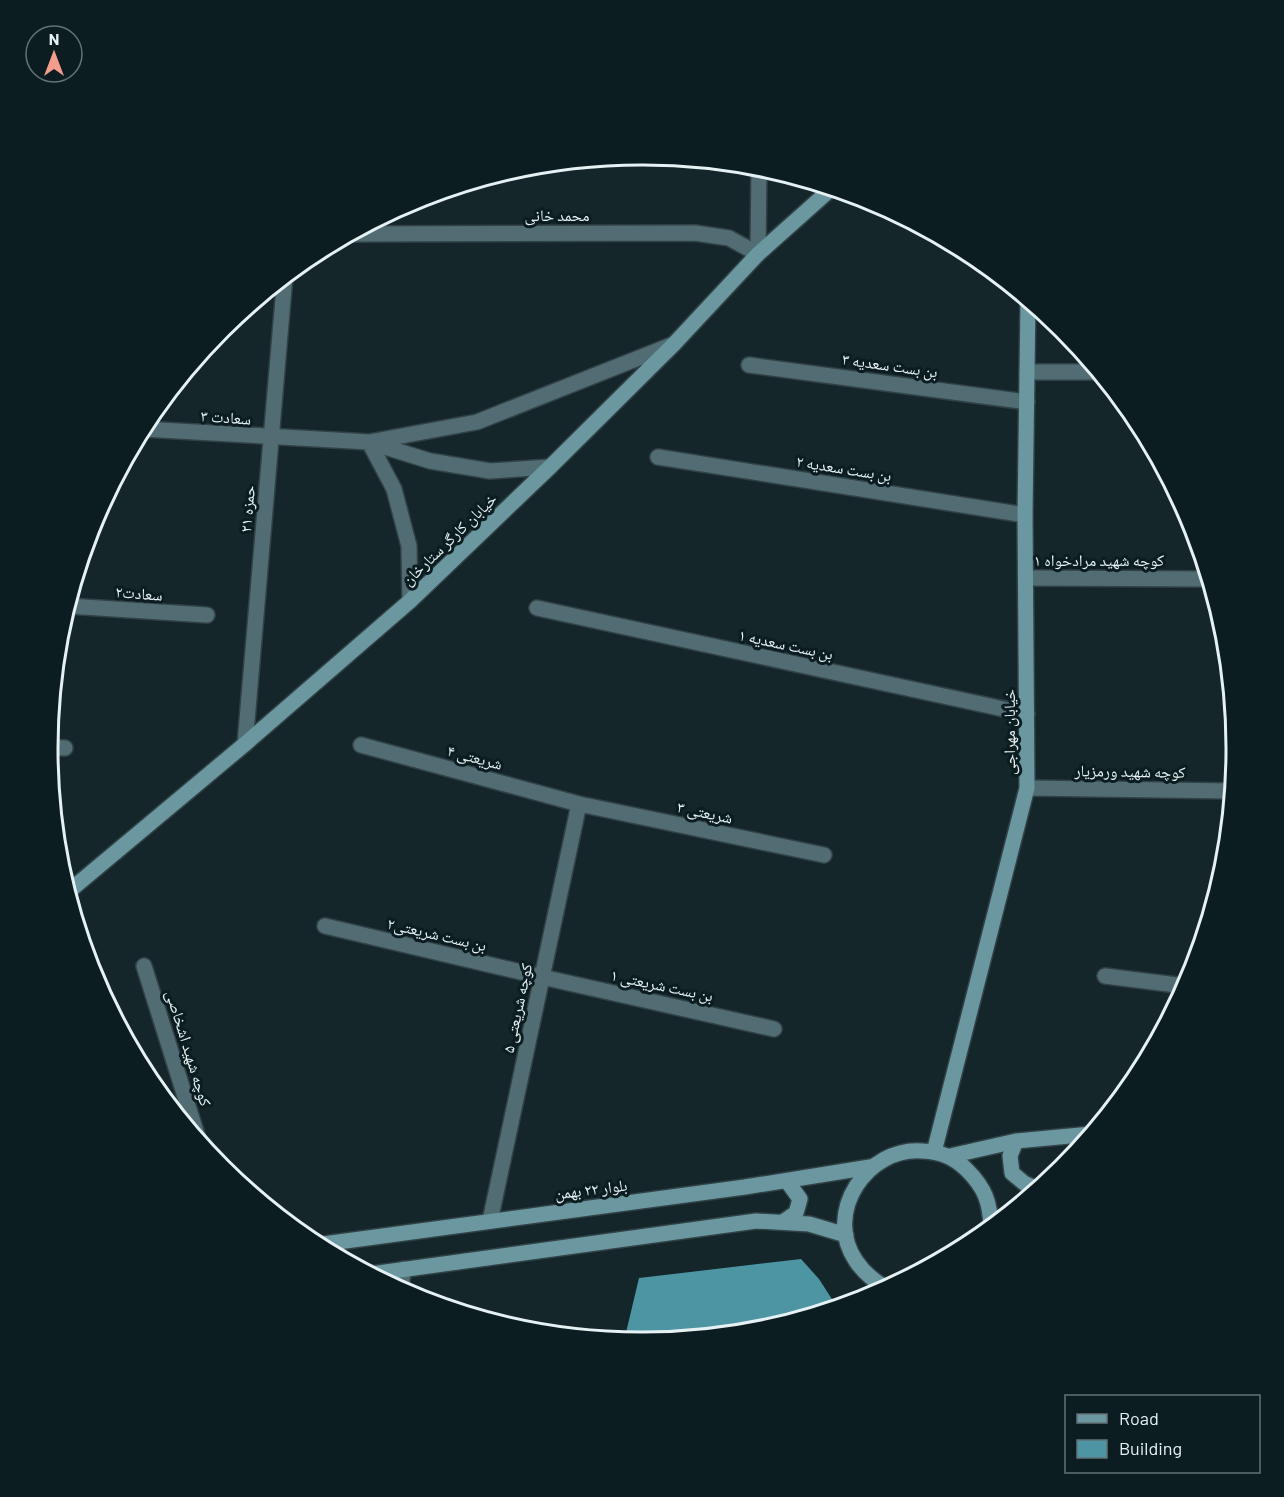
<svg xmlns="http://www.w3.org/2000/svg" width="1284" height="1497" viewBox="0 0 1284 1497" font-family="Barlow,'Noto Naskh Arabic',sans-serif">
  <style>
    .building { fill: #4d95a3 }
    .lines { fill: none; stroke-linecap: round; stroke-linejoin: round }
    .street-casing { stroke: #314246; stroke-width: 18 }
    .secondary-casing { stroke: #314246; stroke-width: 18 }
    .street { stroke: #516d73; stroke-width: 15 }
    .secondary { stroke: #6a97a0; stroke-width: 15 }
    .labels { text-anchor: middle; stroke-width: 6; stroke-linejoin: round; paint-order: stroke }
    .street-label { font-size: 16px; fill: #e6f1f4; stroke: #0b1d20 }
    .rim { fill: none; stroke: #e6f1f4; stroke-width: 3 }
  </style>
  <rect width="100%" height="100%" fill="#14262a"/>
  <path class="building" d="M801,1259L819,1279L837,1307L758,1331L642,1342L624,1341L639,1278Z"/>
  <g class="lines">
    <defs>
      <path id="street" d="M351,234L695,233L729,238L758,254L759,166
        M749,365L1027,402
        M1027,372H1098
        M143,429L369,442L477,422L674,344
        M658,457L1025,515
        M1026,578L1208,579
        M410,601L409,546L394,489L369,442L430,461L490,471L550,467
        M68,606L207,615
        M537,608L1027,714
        M245,744L285,276
        M361,745L579,804L824,855
        M48,747L65,748
        M1027,788L1232,791
        M325,926L542,977L774,1029
        M144,966L199,1141
        M1105,976L1185,986
        M490,1221L579,804
        M400,1290L404,1269"/>
      <path id="secondary" d="M68,892L245,744L410,601L550,467L674,344L758,254L832,188
        M1016,1141L1010,1156L1012,1173L1024,1183L1037,1189
        M934,1152L1027,788L1025,515L1028,300
        M950,1156L1016,1141L1091,1134
        M783,1222L796,1213L800,1199L787,1181
        M316,1245L745,1187L870,1167
        M371,1274L756,1221L809,1224L846,1235
        M886,1288C874,1281 864,1273 856,1261C823,1213 867,1146 923,1151C941,1152 954,1157 967,1170C985,1188 990,1202 991,1227"/>
    </defs>
    <use href="#street" class="street-casing"/>
    <use href="#secondary" class="secondary-casing"/>
    <use href="#street" class="street"/>
    <use href="#secondary" class="secondary"/>
  </g>
  <g class="labels">
    <g class="street-label">
      <text x="557" y="221">محمد خانی</text>
      <text transform="translate(890 365) rotate(8)" y="6">بن بست سعدیه ۳</text>
      <text transform="translate(226 417) rotate(4)" y="6">سعادت ۳</text>
      <text transform="translate(844 468) rotate(9)" y="6">بن بست سعدیه ۲</text>
      <text transform="translate(247 509) rotate(-85)" y="6">حمزه ۲۱</text>
      <text transform="translate(449 539) rotate(-44)" y="6">خیابان کارگر ستارخان</text>
      <text x="1099" y="566">۱ کوچه شهید مرادخواه</text>
      <text transform="translate(139 593) rotate(4)" y="6">سعادت۲</text>
      <text transform="translate(786 644) rotate(12)" y="6">بن بست سعدیه ۱</text>
      <text transform="translate(1009 732) rotate(-90)" y="6">خیابان مهراجی</text>
      <text transform="translate(475 757) rotate(15)" y="6">شریعتی ۴</text>
      <text transform="translate(1130 771) rotate(1)" y="6">کوچه شهید ورمزیار</text>
      <text transform="translate(705 812) rotate(12)" y="6">شریعتی ۳</text>
      <text transform="translate(437 934) rotate(13)" y="6">بن بست شریعتی۲</text>
      <text transform="translate(662 985) rotate(12)" y="6">بن بست شریعتی ۱</text>
      <text transform="translate(517 1008) rotate(-78)" y="6">۵ کوچه شریعتی</text>
      <text transform="translate(189 1048) rotate(73)" y="6">کوچه شهید اشخاصی</text>
      <text transform="translate(591 1189) rotate(-7)" y="6">بلوار ۲۲ بهمن</text>
    </g>
  </g>
  <path d="M0 0H1284V1497H0ZM641 165H643A583 583 0 0 1 1226 748V749A583 583 0 0 1 643 1332H641A583 583 0 0 1 58 749V748A583 583 0 0 1 641 165Z" fill="#0b1d20" fill-rule="evenodd"/>
  <path class="rim" d="M641 165H643A583 583 0 0 1 1226 748V749A583 583 0 0 1 643 1332H641A583 583 0 0 1 58 749V748A583 583 0 0 1 641 165Z"/>
  <rect x="1065" y="1395" width="195" height="78" fill="#0b1d20" stroke="#637275" stroke-width="1.5"/>
  <rect x="1077" y="1414" width="30" height="9" fill="#6a97a0" stroke="#637275" stroke-width="1.5"/>
  <text x="1119" y="1425" font-size="18" fill="#e6f1f4">Road</text>
  <rect x="1077" y="1440" width="30" height="18" fill="#4d95a3" stroke="#637275" stroke-width="1.5"/>
  <text x="1119" y="1455" font-size="18" fill="#e6f1f4">Building</text>
  <g transform="translate(54 54)"><circle r="28" fill="#0b1d20" stroke="#637275" stroke-width="1.5"/>
  <path d="M0-4.5L10 22L0 15L-10 22Z" fill="#f49d8c"/>
  <text y="-9" font-size="16" font-weight="bold" text-anchor="middle" fill="#e6f1f4">N</text>
  </g>
</svg>
